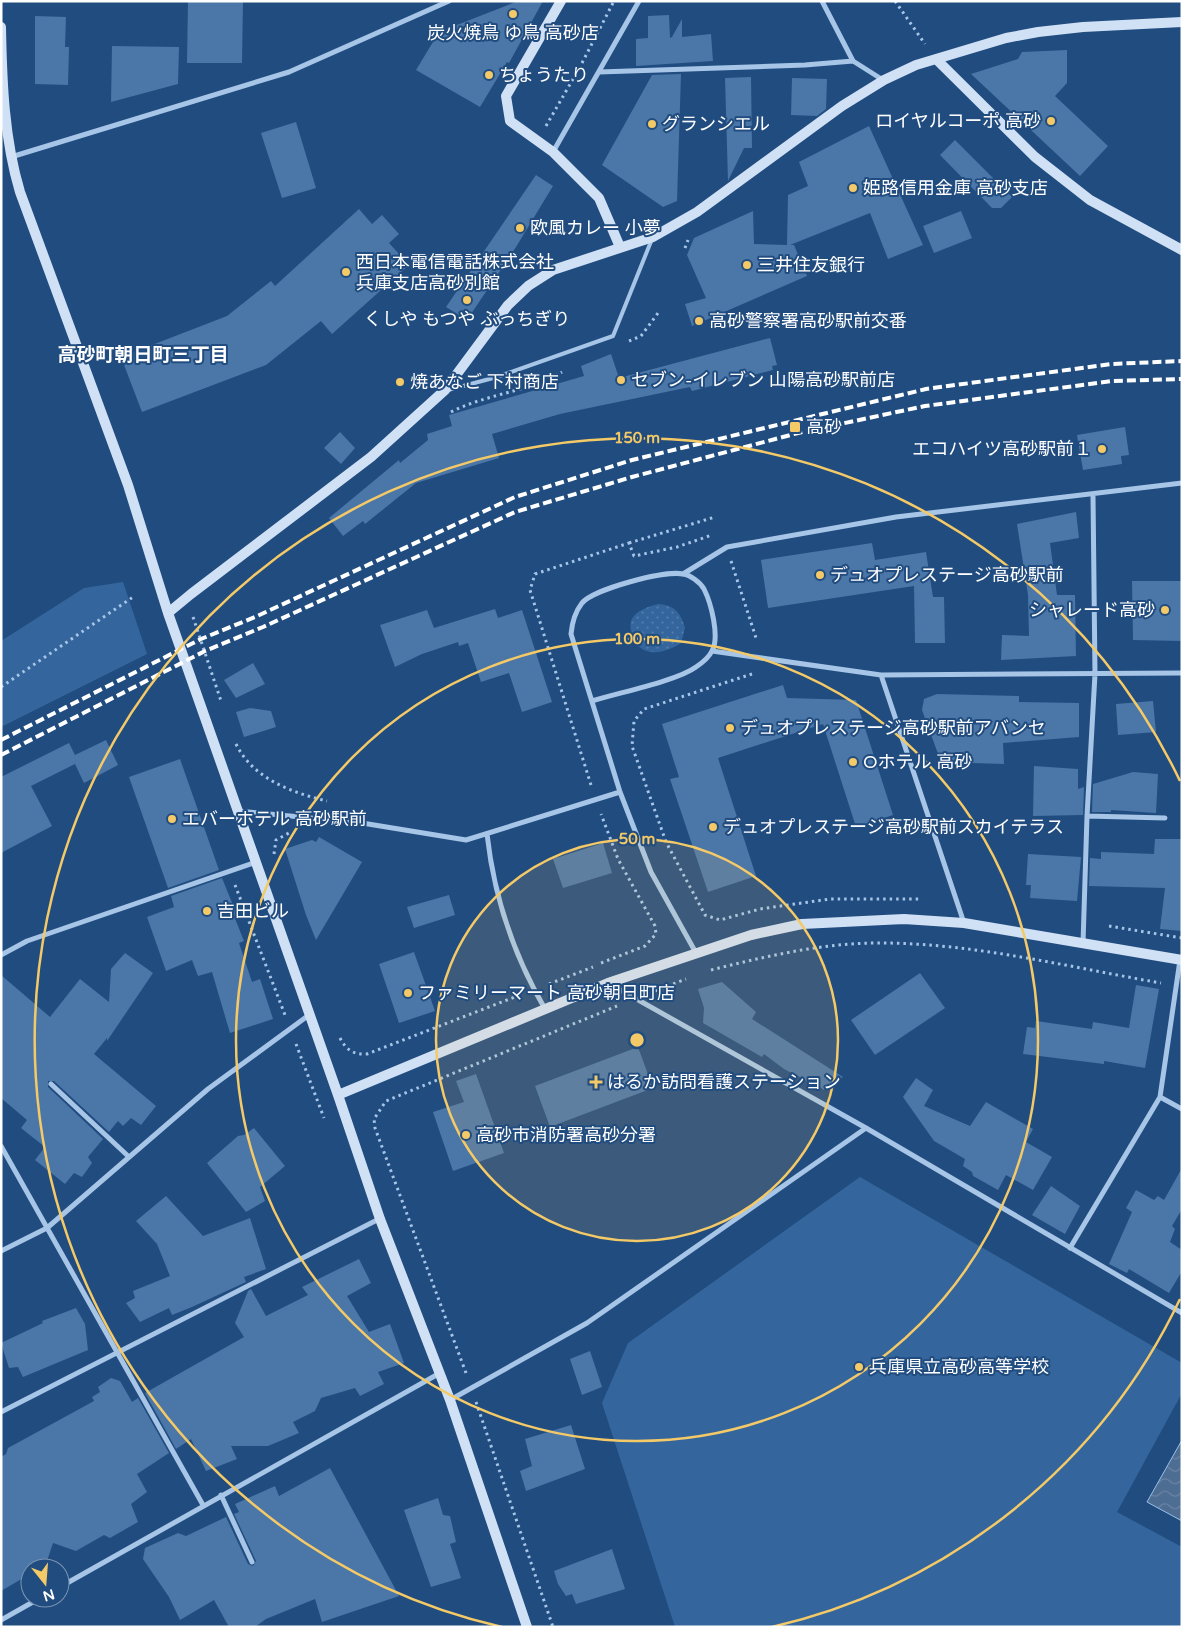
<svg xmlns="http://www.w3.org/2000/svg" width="1183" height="1628" viewBox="0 0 1183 1628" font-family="'Varela Round','Noto Sans JP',sans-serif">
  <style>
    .grass { fill: url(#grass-dots) }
    .park { fill: #34669d }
    .water { fill: url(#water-waves); stroke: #99c0e8 }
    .building { fill: #4a76a8 }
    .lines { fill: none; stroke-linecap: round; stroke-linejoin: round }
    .path { stroke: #a6c5e7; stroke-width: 3; stroke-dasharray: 2.5 4; stroke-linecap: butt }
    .lane { stroke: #a6c5e7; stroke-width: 4 }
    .street { stroke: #a6c5e7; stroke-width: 5 }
    .secondary { stroke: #d0e1f6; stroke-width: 10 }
    .rail { stroke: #fff; stroke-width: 4; stroke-dasharray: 9 4; stroke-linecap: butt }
    .ring { fill: none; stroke: #f4c967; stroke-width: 2.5 }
    .poi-dot { fill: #f4c967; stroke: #214c7f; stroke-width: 2 }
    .labels { text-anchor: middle; stroke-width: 4; stroke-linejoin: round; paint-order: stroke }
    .poi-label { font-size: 18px; fill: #fff; stroke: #214c7f; text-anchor: start }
    .neighbourhood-label { font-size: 19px; font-weight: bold; fill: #fff; stroke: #214c7f }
    .centre { fill: #f4c967; stroke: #214c7f; stroke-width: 2.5 }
    .ring-label { font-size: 15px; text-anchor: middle; font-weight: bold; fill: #f4c967; stroke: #214c7f; stroke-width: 4; stroke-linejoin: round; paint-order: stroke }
  </style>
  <defs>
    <pattern id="grass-dots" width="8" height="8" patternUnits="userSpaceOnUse" patternTransform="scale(1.25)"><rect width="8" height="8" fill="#34669d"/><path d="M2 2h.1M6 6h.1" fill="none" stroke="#527dac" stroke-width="1.8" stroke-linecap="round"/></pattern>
    <pattern id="water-waves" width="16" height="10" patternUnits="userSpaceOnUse" patternTransform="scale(1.25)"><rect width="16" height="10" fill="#4e6d93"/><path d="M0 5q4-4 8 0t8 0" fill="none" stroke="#6983a3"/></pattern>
  </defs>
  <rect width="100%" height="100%" fill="#214c7f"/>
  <path class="grass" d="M659,604C674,605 681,613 685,628L681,643C664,654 640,659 632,635C630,628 629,622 634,616C640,609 650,606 659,604Z"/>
  <path class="park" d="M123,582L147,654L1,727V641L84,588Z
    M860,1177L1182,1363V1393L1117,1512L1182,1547V1627H675L602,1403L628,1343Z"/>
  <path class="water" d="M1182,1440V1521L1147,1502Z"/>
  <path class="building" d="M188,1H243L242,63H187Z
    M518,1H543L509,63L507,62L480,107L416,70L436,37V30H444Z
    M669,15L670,38L672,37L682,19V37L711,34L713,61L636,66V39L648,38V16Z
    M35,16L66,17L65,47H69L68,85L35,84Z
    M112,46L179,47L178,84L111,102Z
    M1067,50V83L1055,96L1108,146L1080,176L971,74L1018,59L1022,52Z
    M681,74L677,201L663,207L602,165L652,75Z
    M751,77L752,148H744L728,181L725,78Z
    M792,78L827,79L826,109L817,116L791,115Z
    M296,122L316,188L282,198L261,133Z
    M869,126L923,245L888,259L870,213L790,245H794L807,276L692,326L685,304L706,298L687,255L694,238L753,211L754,244L787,245L788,195L808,186L799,162Z
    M955,140L1012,197L1001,208H992L940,155Z
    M536,175L553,186L516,247L467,320L446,307Z
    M359,209L372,224L382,215L399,234L389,243L409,265L332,334L321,321L266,365L142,412L121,357L227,316L271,281L275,286Z
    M961,211L972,238L934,253L923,226Z
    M770,338L777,365L772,366L773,370L692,391L690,387L560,414L492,434L499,458L416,483L365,524L363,521L343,536L329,518L399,460L400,463L428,440L427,434L452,426L449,415L584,376L581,366L611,354L619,378Z
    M1125,427L1129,455L1121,456L1122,464L1083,470L1077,435Z
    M340,432L355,448L341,464L324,448Z
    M1076,512L1079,538L1050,543L1057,595H1075L1076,656L1001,660L1002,635L1029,636L1028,595L1017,524Z
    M872,543L875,560L926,552L933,597H944L945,643H915L914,586L768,608L761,560Z
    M1132,581H1182V641L1133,640Z
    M495,609L498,618L522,610L552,702L522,712L509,673L481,682L468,643L459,646L458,642L422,654L395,667L380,625L427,610L434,628Z
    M253,663L265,684L236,698L224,680Z
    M783,685L787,698L856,700L893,815L856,827L823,724L718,758L756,876L708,892L670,779L679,777L662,724Z
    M937,694L1019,696V702L1079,703V737L1003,743L1004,764L941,762L922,710L924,699Z
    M1153,701L1156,732L1118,735L1116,704Z
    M250,708L271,711L276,727L244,737L236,712Z
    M106,740L118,765L84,783L75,764L31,786L52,826L1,853V777L69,743L75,755Z
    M180,759L219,870L168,888L129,777Z
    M1034,766L1078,769V789L1084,787L1083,815L1033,816Z
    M1133,772L1158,774L1156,813L1111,810V812H1092L1093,784Z
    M319,837L362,862L316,940L306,915L285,849L312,840L316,842Z
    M1155,839H1182V931L1160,929L1165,888L1089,886L1090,858L1101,859V852L1154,854Z
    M603,843L612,873L563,888L553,859Z
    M1028,854L1081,857L1077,901L1030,898L1031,885H1026Z
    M222,878L237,915L234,916L244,941L239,943L252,982L260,979L273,1019L230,1033L212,972L198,976L192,960L166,971L147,917L174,907L171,896Z
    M449,895L455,915L414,928L407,907Z
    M414,952L435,1011L399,1023L379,964Z
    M125,953L153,973L107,1041V1038L94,1054L156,1106L141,1125L131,1118L123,1126L118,1121L109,1132L54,1081H48V1087L103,1139L88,1157L92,1163L82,1177L74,1173L65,1184L35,1160L45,1147L21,1128L27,1120L1,1098V975L50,1017L80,979L109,1002L111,969Z
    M920,973L945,1008L875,1055L851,1020Z
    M722,982L756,1012L752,1019L843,1077L824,1090L811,1081L809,1082L784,1069L764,1054L762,1057L703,1023L704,1008L698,989Z
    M1136,985L1159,989L1145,1068L1104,1061V1064L1023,1054L1027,1027L1035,1028L1036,1021L1092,1029L1093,1022L1129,1028Z
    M638,1047L653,1088L550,1127L535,1086Z
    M476,1074L504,1153L453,1171L433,1112L464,1102L456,1081Z
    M916,1078L933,1090L924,1106L970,1126L986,1102L1033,1129L1026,1142L1052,1157L1033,1190L1006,1175L998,1190L973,1176L972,1172L963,1166L965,1159L934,1141L903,1097Z
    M254,1128L285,1166L260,1187L265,1201L246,1212L207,1163L238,1136L244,1135Z
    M1182,1168V1209L1172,1226L1175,1229L1170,1242L1182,1250V1271L1169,1293L1129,1269L1127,1273L1109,1264L1132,1212L1126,1208L1136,1190L1154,1200L1158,1196L1164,1200Z
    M1051,1186L1080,1206L1065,1234L1032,1215Z
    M166,1196L203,1236L250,1218L266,1269L244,1277L246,1282L192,1307L172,1315L169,1308L140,1322L126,1303L135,1298L133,1291L170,1276L157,1244L136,1221Z
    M359,1259L371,1283L347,1296L369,1332L390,1324L404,1363L378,1372L384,1384L360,1396L355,1388L321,1398L315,1411L293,1422L299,1433L268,1446H231L237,1459L206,1471L191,1439L176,1449L145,1393L244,1337L235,1323L248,1291L251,1289L266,1316L308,1295L302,1287Z
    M76,1308L85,1324L88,1350L23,1377L18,1367L9,1368L1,1343L43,1323L42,1321Z
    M590,1351L602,1387L582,1395L570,1359Z
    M111,1378L120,1381L132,1402L138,1398L169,1453L137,1474L147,1492L131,1504L138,1522L110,1538L104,1535L76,1551L53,1543L46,1564L40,1568H30V1574L1,1591V1457L6,1454L8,1448L94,1401L92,1397L100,1392L98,1387Z
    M571,1425L585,1469L526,1491L520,1471L532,1466L525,1439Z
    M330,1468L399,1596L322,1622L315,1599L266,1619L255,1627H229L214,1600L180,1620L169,1597L143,1559L145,1548L178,1533L186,1536L226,1517L248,1564L253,1566L256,1561L234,1514L239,1512L235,1504L275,1486L279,1496Z
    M438,1498L443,1515L450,1516L456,1542L450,1544L461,1578L431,1587L404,1510Z
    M612,1549L625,1589L576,1604L572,1594L566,1596L558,1584L554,1571Z"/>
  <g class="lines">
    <path class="path" d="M895,1L925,44
      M582,63L614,1
      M546,126L573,79
      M685,248L688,240
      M629,341L641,336L658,313
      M451,412C486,394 528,392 562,372
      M629,543L715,517
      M731,561L757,641
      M193,617L221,701
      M752,674L644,709L634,721L632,746L666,842L705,915L720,920L760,909L830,899H920
      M1,687L133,597
      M236,744C253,779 293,793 327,801
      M591,785L530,590L535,574L629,543L634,556L677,547L712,535
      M274,854L276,840L289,833
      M235,885L285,1015
      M1109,926L1182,938
      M601,963L645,946L656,934L655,926L618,859L601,814
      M711,970C767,956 822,943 880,943C974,943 1068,967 1161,983
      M549,984L593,967
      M655,991L686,979
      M340,1038C346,1050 354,1055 367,1054L520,995
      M296,1044L324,1118
      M466,1373L375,1128L374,1119L386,1101L617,1006
      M476,1402L553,1627"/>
    <path class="lane" d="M448,390L497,377L613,336L652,239"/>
    <path class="street" d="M822,1L853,61
      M599,72L805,65L853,61L883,80
      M553,152L639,1
      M11,157L289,72L449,1
      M683,574L727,547L896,517L1182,483
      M712,651L881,675L1182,673
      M881,675L964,923
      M592,701C617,693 677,681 696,667C702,663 709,657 712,651C720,637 711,603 704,589C700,582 690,575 683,574C665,570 594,589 582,603C575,612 572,623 571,634L620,792L651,872L696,953
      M238,811L362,823L466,840L620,792
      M1087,816L1165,818
      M487,834C494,897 513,954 545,1009
      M1083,943L1087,816L1095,674L1093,495
      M1,955L27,941L256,862
      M608,983L866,1128L1182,1313
      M51,1084L128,1156
      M1160,1097L1182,1109
      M1,1146L203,1505
      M1070,1248L1160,1097L1180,960
      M1,1251L47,1228L208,1089L309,1015
      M450,1400L587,1323L866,1128
      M1,1412L379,1219
      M221,1495L252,1562
      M60,1587L440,1373
      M1,1620L40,1598"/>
    <path class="secondary" d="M561,1L506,96L510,121L553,152L599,198L620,247
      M1,27C2,82 4,139 20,192L128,485L168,613L338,1095L380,1219L450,1400L527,1627
      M936,59L1035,157L1090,200L1182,250
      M168,613L191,594L371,457L445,390L508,305L528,286L553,270L653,237L697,212L842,106L884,80L916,65L1006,38L1038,32L1083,27L1182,22
      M338,1095L608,983L751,935L802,924L904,919L964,923L1182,960"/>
    <path class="rail" d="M1,740L201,639L255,617L515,497L632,460L926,389L1111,364L1182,361
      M1,755L205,651L263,627L515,512L632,477L798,433L925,406L1112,381L1182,379"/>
  </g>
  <circle cx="637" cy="1040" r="201" fill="#f4c967" fill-opacity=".12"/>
  <g class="ring">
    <circle cx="637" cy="1040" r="201"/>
    <circle cx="637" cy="1040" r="401"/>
    <path d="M1180 1299A602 602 0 0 1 772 1627M502 1627A602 602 0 1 1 1180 781"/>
  </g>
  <g class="poi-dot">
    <circle cx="513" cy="14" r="5"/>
    <circle cx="489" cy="75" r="5"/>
    <circle cx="1051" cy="121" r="5"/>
    <circle cx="652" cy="124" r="5"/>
    <circle cx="853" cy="188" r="5"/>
    <circle cx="520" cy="228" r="5"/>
    <circle cx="747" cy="265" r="5"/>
    <circle cx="346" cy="272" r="5"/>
    <circle cx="467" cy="300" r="5"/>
    <circle cx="699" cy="321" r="5"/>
    <circle cx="621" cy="380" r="5"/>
    <circle cx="400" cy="382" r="5"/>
    <rect x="789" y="421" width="12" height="12" rx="2.5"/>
    <circle cx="1102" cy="449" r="5"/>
    <circle cx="820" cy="575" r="5"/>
    <circle cx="1165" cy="610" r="5"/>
    <circle cx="730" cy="728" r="5"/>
    <circle cx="853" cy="762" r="5"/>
    <circle cx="172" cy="819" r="5"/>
    <circle cx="713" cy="827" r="5"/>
    <circle cx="207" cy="911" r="5"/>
    <circle cx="408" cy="993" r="5"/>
    <path d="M593.5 1074.5h5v5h5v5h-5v5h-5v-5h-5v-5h5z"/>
    <circle cx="466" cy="1135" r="5"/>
    <circle cx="859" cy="1367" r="5"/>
  </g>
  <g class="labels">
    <g class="poi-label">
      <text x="513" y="39" text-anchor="middle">炭火焼鳥 ゆ鳥 高砂店</text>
      <text x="499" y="81">ちょうたり</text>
      <text x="1041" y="127" text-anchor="end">ロイヤルコーポ 高砂</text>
      <text x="662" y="130">グランシエル</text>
      <text x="863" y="194">姫路信用金庫 高砂支店</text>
      <text x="530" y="234">欧風カレー 小夢</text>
      <text x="356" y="268">西日本電信電話株式会社<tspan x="356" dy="21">兵庫支店高砂別館</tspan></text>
      <text x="757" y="271">三井住友銀行</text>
      <text x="467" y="325" text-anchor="middle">くしや もつや ぶっちぎり</text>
      <text x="709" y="327">高砂警察署高砂駅前交番</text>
      <text x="631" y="386">セブン-イレブン 山陽高砂駅前店</text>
      <text x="410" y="388">焼あなご 下村商店</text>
      <text x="806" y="433">高砂</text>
      <text x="1092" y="455" text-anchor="end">エコハイツ高砂駅前１</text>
      <text x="830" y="581">デュオプレステージ高砂駅前</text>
      <text x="1155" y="616" text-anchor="end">シャレード高砂</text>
      <text x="740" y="734">デュオプレステージ高砂駅前アバンセ</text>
      <text x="863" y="768">Oホテル 高砂</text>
      <text x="182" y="825">エバーホテル 高砂駅前</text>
      <text x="723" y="833">デュオプレステージ高砂駅前スカイテラス</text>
      <text x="217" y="917">吉田ビル</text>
      <text x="418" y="999">ファミリーマート 高砂朝日町店</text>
      <text x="607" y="1088">はるか訪問看護ステーション</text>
      <text x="476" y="1141">高砂市消防署高砂分署</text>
      <text x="869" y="1373">兵庫県立高砂高等学校</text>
    </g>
    <g class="neighbourhood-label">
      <text x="143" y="361">高砂町朝日町三丁目</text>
    </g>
  </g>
  <circle cx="637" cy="1040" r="8" class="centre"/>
  <g class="ring-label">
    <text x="637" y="443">150 m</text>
    <text x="637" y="644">100 m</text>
    <text x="637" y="844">50 m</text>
  </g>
  <rect width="1183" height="1628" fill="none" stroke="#ffffff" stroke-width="5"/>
  <g transform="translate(45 1583) rotate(163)"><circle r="24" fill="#214c7f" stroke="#7a94b2"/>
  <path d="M0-4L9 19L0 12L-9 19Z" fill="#f4c967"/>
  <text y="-8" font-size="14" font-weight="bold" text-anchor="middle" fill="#ffffff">N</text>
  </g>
</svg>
